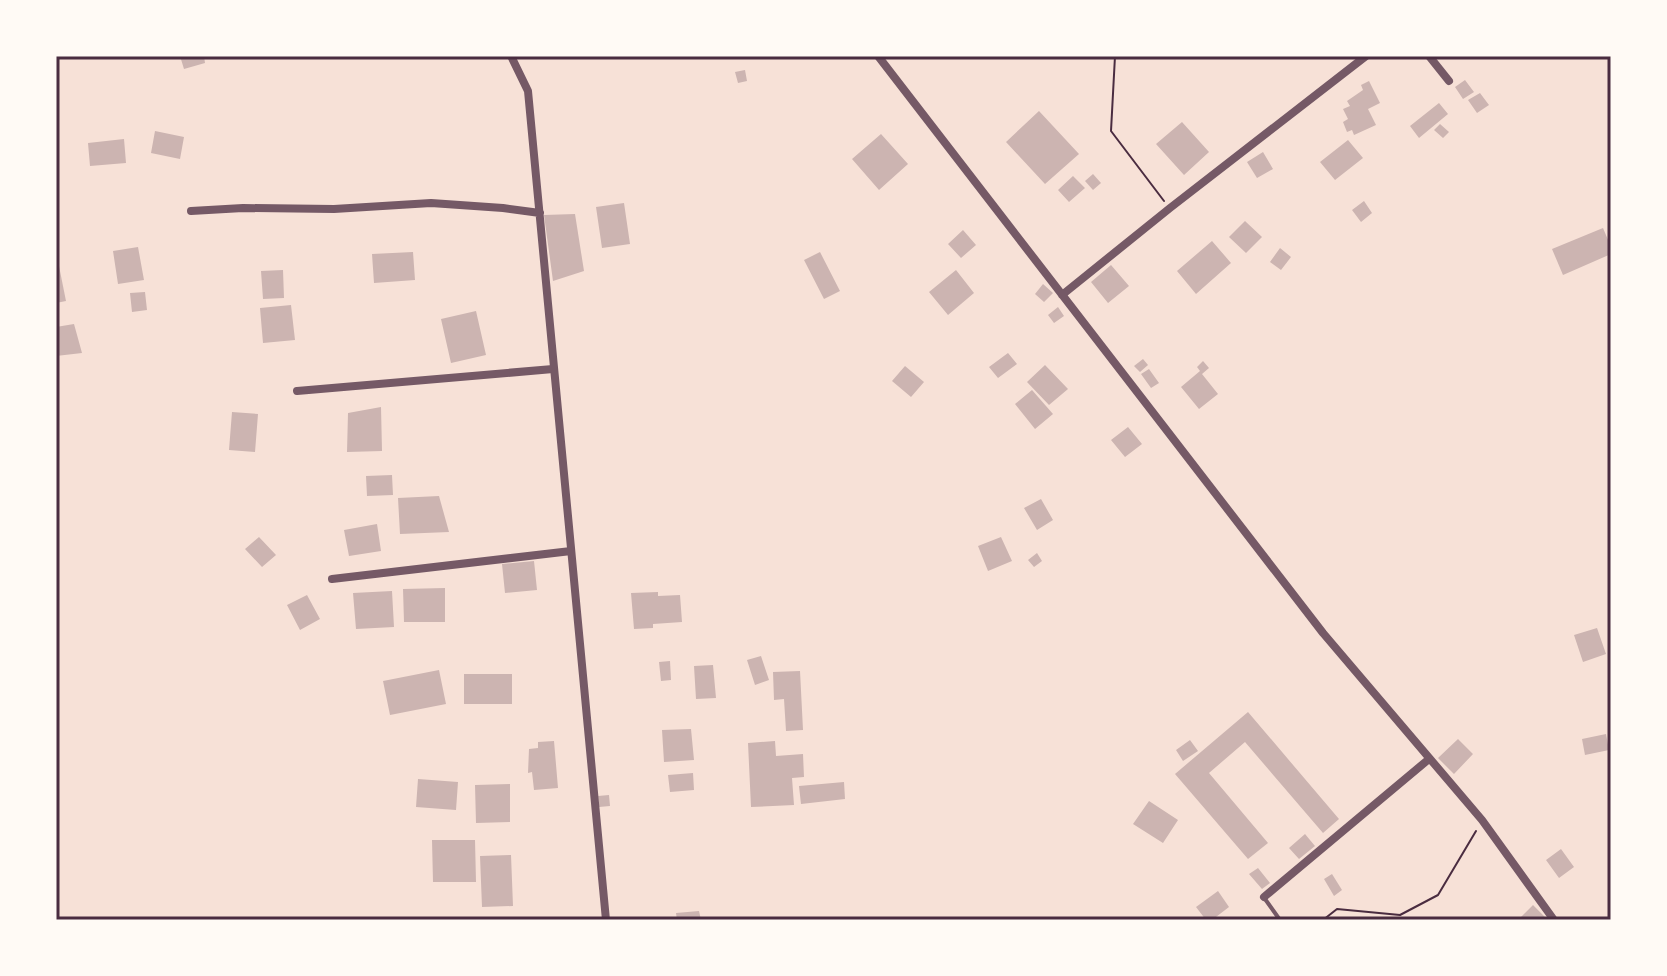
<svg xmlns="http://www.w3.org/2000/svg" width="1667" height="976" viewBox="0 0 1667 976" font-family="'Roboto Serif',serif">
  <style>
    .building { fill: #ccb4b1 }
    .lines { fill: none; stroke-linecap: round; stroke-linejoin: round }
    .path { stroke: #4a2c40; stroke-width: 2 }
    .service { stroke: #755966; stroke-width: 4 }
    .minor { stroke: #755966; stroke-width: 8 }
    .neatline { fill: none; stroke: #4a2c40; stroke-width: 3 }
  </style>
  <rect width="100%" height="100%" fill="#f7e1d7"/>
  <path class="building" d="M180,56H204L205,63L184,69Z
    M745,70L747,81L738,83L735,72Z
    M1465,80L1474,92L1463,99L1455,87Z
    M1369,81L1380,103L1368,109L1376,125L1354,135L1352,130L1347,132L1343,122L1348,119L1343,109L1350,106L1347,101L1363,90L1361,85Z
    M1480,93L1489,105L1477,113L1468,100Z
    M1439,103L1448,114L1419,138L1410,126Z
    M1039,111L1079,154L1045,184L1006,142Z
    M1182,122L1209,152L1184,175L1156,144Z
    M1440,124L1449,132L1443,138L1434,130Z
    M155,131L184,137L180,159L151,153Z
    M881,134L908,164L879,190L852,159Z
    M124,139L126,163L90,166L88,143Z
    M1348,140L1363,158L1335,180L1320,162Z
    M1263,152L1273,169L1257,178L1247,162Z
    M1093,174L1101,183L1093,190L1085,181Z
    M1073,176L1085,188L1069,202L1058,190Z
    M1364,201L1372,213L1361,222L1352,210Z
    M624,203L630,244L602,248L596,207Z
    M575,214L584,271L553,281L544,215Z
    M1245,221L1262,237L1246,253L1229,237Z
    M1603,228L1611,247V254L1563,275L1552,249Z
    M963,230L976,245L961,258L948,244Z
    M1212,241L1231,263L1196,294L1177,271Z
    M138,247L144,280L118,284L113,251Z
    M1280,248L1291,257L1281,270L1270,262Z
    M56,251L66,301L56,303Z
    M413,252L415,280L374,283L372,254Z
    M820,252L840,291L824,299L804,260Z
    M1111,265L1129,286L1108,303L1091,282Z
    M283,270L284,298L263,299L261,271Z
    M956,270L974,293L948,315L929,292Z
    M1043,284L1053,293L1044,302L1035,294Z
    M145,292L147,310L132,312L130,293Z
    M291,305L295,340L263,343L260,308Z
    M1058,307L1064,316L1054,323L1048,315Z
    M476,311L486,355L451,363L441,319Z
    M74,324L82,353L56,356V327Z
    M1008,353L1017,364L998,378L989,367Z
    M1143,359L1148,365L1140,372L1134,366Z
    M1203,361L1209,368L1202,374L1218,394L1199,409L1181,387L1200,371L1197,367Z
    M1045,365L1068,389L1049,405L1027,382Z
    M905,366L924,382L911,397L892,381Z
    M1149,369L1159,383L1151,388L1141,374Z
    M1032,390L1053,414L1035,429L1015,404Z
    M381,407L382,451L347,452L348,413Z
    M232,412L258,414L255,452L229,450Z
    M1128,427L1142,444L1125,457L1111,440Z
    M392,475L393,495L367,496L366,476Z
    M439,496L449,532L400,534L398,498Z
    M1041,499L1053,520L1037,530L1024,508Z
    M377,524L381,551L349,556L344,530Z
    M259,537L276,555L262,567L245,549Z
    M1001,537L1012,561L988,571L978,546Z
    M1037,553L1042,561L1034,567L1028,560Z
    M534,561L537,590L505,593L502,564Z
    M445,588V622H404L403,589Z
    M392,591L394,627L356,629L353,593Z
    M658,592V596L680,595L682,622L653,624V628L634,629L631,593Z
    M307,595L320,619L300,630L287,605Z
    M1597,628L1606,654L1583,662L1574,635Z
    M761,656L769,680L755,685L747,660Z
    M670,661L671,680L661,681L659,662Z
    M713,665L716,698L696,699L694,666Z
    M439,670L446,704L390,715L383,681Z
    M800,671L803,730L786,731L784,699L774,700L773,672Z
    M464,674H512V704H464Z
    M1248,712L1339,819L1323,833L1245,742L1209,773L1268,843L1248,859L1175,774Z
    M691,729L694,760L664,762L662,730Z
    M1606,734L1609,750L1585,755L1582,739Z
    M1458,739L1473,754L1454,774L1438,758Z
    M1190,740L1198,751L1183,761L1176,750Z
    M554,741L558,788L534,790L532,772L528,773L529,749L538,748V742Z
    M775,741L776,756L803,754L804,777L792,778L794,805L751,807L748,743Z
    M693,773L694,790L670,792L668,775Z
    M418,779L458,782L456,810L416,807Z
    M844,782L845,799L801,804L799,786Z
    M510,784V822L476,823L475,785Z
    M609,795L610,806L599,807L598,796Z
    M1149,801L1178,820L1163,843L1133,824Z
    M1305,834L1315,846L1299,859L1289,848Z
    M432,840H475L476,882H433Z
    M1561,849L1574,867L1559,878L1546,860Z
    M511,855L513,906L482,907L480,856Z
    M1258,868L1270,883L1262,889L1249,874Z
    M1332,874L1342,890L1334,896L1324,879Z
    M1218,891L1229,907L1212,920H1206L1196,907Z
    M1533,905L1546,918L1544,920H1518Z
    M699,911L701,920H677L676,913Z"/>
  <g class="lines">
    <path class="path" d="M1115,56L1111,131L1164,201
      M1323,920L1337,909L1400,915L1438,895L1476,831"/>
    <path class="service" d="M1265,899L1280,920"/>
    <path class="minor" d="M511,56L528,91L606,920
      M878,56L1323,633L1482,820L1554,920
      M1429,56L1449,81
      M191,211L243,208L334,209L431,203L503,208L540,213
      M1062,295L1170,208L1366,56
      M297,391L553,369
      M332,579L571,551
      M1264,897L1429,759"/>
  </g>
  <rect width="1667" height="976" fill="none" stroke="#fffaf5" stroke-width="116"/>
  <rect x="58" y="58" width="1551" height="860" class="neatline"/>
</svg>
